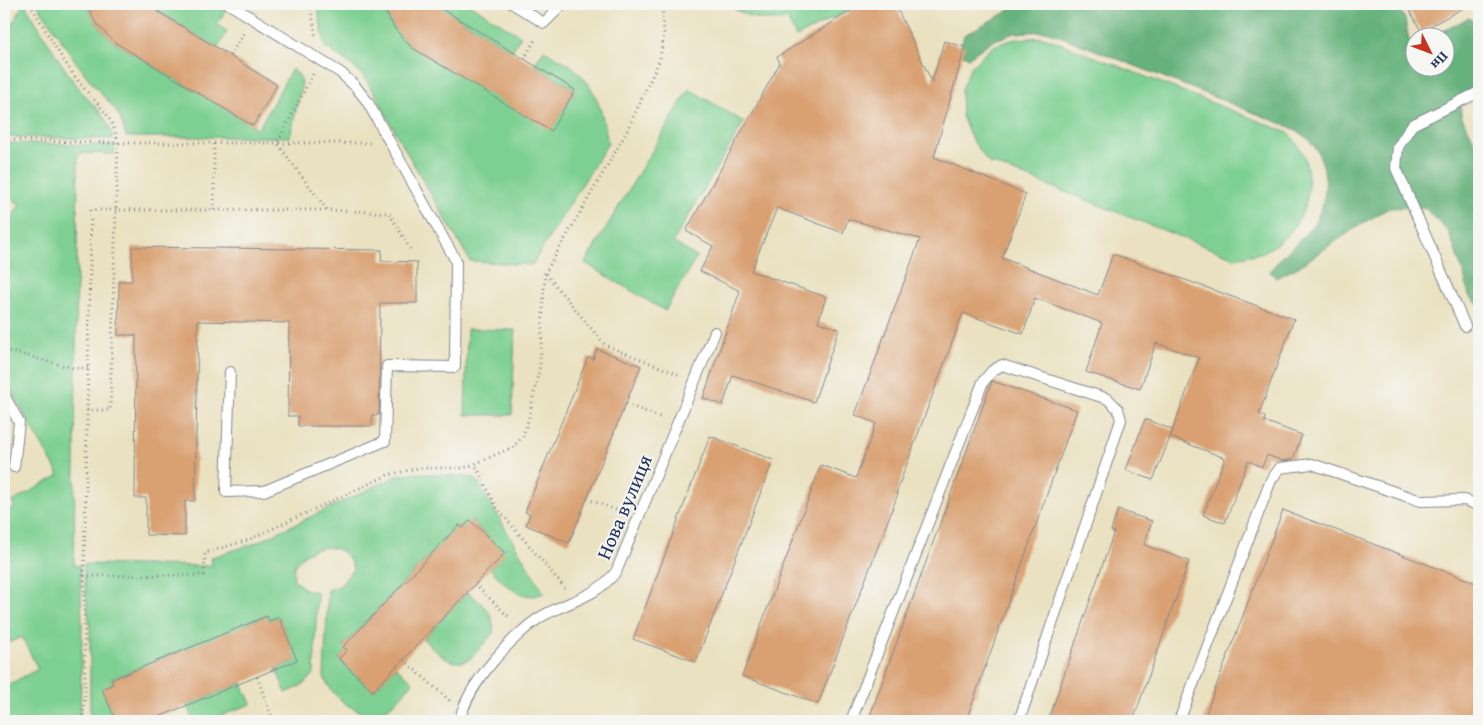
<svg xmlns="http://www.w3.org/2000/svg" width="1483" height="725" viewBox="0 0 1483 725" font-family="'Gentium Book Plus',serif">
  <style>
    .green { fill: #7ed092; stroke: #4c8078 }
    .forest { fill: #66b27c; stroke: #40706d }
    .building { fill: #d9a072 }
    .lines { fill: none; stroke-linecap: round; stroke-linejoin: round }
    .service-casing { stroke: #82888f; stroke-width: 12 }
    .path { stroke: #82888f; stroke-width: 3; stroke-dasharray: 1 4; stroke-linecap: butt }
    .service { stroke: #fff; stroke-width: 10 }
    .labels { text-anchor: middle; stroke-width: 4; stroke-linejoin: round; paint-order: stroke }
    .street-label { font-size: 20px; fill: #1b2f5e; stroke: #f6f6f2 }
  </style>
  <rect width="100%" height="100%" fill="#f6f6f2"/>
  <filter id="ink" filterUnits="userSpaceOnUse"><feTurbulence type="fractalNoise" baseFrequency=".02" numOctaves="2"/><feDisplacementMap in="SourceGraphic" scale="10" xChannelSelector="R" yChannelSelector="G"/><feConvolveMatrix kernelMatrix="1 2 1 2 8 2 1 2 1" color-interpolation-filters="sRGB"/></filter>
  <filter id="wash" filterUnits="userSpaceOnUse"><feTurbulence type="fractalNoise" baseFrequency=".0096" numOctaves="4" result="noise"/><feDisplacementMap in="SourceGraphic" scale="20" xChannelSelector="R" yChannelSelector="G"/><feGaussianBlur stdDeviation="1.12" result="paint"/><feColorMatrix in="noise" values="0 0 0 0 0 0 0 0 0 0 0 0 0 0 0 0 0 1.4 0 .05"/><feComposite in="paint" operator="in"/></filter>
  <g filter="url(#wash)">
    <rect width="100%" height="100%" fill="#eae1c0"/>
    <path class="green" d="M17,4H25C43,33 60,65 82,92C94,107 110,118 113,139L4,137V38L22,7Z
      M37,4H86L96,23L113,41L258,129L292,69L299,75L302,84L290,137H126C120,108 109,104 92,83C72,58 55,30 37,4Z
      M146,4H212L225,11L217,25L227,31L218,48Z
      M317,4H381L395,29L412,47L551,130L575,90L534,65L544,50C555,57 570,63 579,73C599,92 603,118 608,143L532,265L470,261L399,139L377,97L363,76L349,63L325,47Z
      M436,4H469L521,36L512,51Z
      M726,4H861L796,37L787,19C759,22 749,18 726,4Z
      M1044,37L1289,133C1294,140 1301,148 1304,156C1317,194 1301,233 1265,251C1256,255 1244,256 1235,258L988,162L971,138L962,116L961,91L970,68L993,46L1015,39Z
      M689,89L744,122L673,242L697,257L665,311L585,263Z
      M4,143L115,145L114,154L78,153L74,565L80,566L82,627L80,721H4V687L38,669L22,637L4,645V513L15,507L12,502L59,475L4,378V231L20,204L4,194Z
      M467,329L515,330L512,415H465Z
      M421,473L475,478L544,593C521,603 505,584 490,569L504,553L471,520L463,528L459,525L442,542L446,546L427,558L343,646L347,650L339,659L373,691L396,667L413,682C406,690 398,701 389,707C364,725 333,699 324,677L328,590L341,585L353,569C347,538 304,543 294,568C293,572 294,576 294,580L306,590L317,592L314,673C306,684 298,688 286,693L276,669L296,660L279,617L269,621L266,616L244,625L246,631L181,657L179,652L156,661L158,666L134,670L111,679L113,684L103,689L116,721H90V628L84,576V564L211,566L212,557L253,544L399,475Z
      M468,592C483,606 495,611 493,633C488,639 474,656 468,660C451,669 434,649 423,639Z
      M242,683L251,704L207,721H193L187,705Z"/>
    <path class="forest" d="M1021,4H1397L1405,19L1409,41L1415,42L1416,68H1446V38L1432,37L1468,18L1479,22V84L1460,96L1461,115L1479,151V305L1469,296L1464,275L1449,233L1424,207L1389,208L1360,225L1298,267L1276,278L1270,272C1280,256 1295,246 1307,232C1329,209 1333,165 1309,140C1304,135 1296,131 1290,127L1047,31L1014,33L990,42L968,58L959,52L964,35Z"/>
    <g id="blocks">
      <path class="building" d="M86,4H146L277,85L253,126L113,41L96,23Z
        M381,4H434L575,90L551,131L411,47L395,29Z
        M862,4H895L932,82L944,41L965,47L934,157L1026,194L1002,258L1098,295L1113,254L1294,319L1259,414L1265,417L1264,421L1302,435L1293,459L1283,461L1267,455L1262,467L1248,461L1225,523L1203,515L1225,458L1170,437L1199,358L1156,343L1140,389L1086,372L1102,323L1035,298L1023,334L963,313L896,493L898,494L818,704L742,676L821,465L856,478L876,423L855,415L920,239L848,219L843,233L777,208L751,271L826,297L818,322L839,329L814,402L733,375L723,405L703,398L740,291L700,271L713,246L686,231L780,63L777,57Z
        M1406,4H1471L1421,31Z
        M132,247L382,250L381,261L417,262V303H380L379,415H372V426H298V416H288L289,323L198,321L195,501H185V536L146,535V498H135L136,335H118L119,281H132Z
        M597,349L641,366L569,543L526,525L530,514L525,512L588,357L593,359Z
        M992,381L1077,410L966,721H868Z
        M1145,419L1173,430L1153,480L1126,470Z
        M710,436L773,460L696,662L633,639Z
        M1118,510L1152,521L1144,545L1189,561L1133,721H1048L1114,532L1111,531Z
        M1283,510L1479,584V721H1203Z
        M470,520L505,553L373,691L339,659L347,650L343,647L459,525L463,528Z
        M267,616L269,621L279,617L297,660L149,721H116L102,689L113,684L111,680Z"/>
    </g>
  </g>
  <g filter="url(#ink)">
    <use href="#blocks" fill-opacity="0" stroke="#82888f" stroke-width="1"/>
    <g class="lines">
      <defs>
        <path id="service" d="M229,4L341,73L355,86L367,101L456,261L455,367L387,366L385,441L264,491L226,492L230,372
          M513,4L544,23L563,4
          M1465,326L1396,168L1398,147L1412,125L1479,92
          M4,395L19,422L14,467
          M460,721C465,687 517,628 548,613C575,599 595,597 616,572L715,332
          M851,721L983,382L992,371L1002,365L1108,399L1118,409L1121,420L1019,721
          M1179,721L1271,480L1280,468L1312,464L1421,501L1465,500L1479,506"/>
      </defs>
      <use href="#service" class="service-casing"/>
      <path class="path" d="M30,4C47,32 63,63 84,88C101,109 112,114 118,143L110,410H87
        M310,4L316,38
        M230,56L244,33
        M524,59L536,38
        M313,74L277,143L327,210
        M4,140L118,143H372
        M214,210V143
        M546,274L605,345L680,375
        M4,350L73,368H88
        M626,404L662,418
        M587,499L624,513
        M84,576L91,210H328L389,213L410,249
        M475,584L510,618
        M565,588L497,508L475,464L513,447L523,436L529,417L540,365L545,273L625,135L660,59L664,34L662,4
        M404,660L450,701
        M257,677L273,721
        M162,716L164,721
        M82,721L85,697L84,576L204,575L205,553L248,540L388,475L418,468H463L475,464"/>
      <use href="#service" class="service"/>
    </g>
  </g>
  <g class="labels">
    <g class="street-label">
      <text transform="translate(624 507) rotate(-67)" y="7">Нова вулиця</text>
    </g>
  </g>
  <rect width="1483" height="725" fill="none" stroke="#f6f6f2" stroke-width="20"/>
  <g transform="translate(1430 52) rotate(132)"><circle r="24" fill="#f6f6f2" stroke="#9ea6b7"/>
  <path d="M0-4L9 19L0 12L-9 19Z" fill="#c8321e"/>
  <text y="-8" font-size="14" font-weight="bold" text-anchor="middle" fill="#1b2f5e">Пн</text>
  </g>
</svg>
